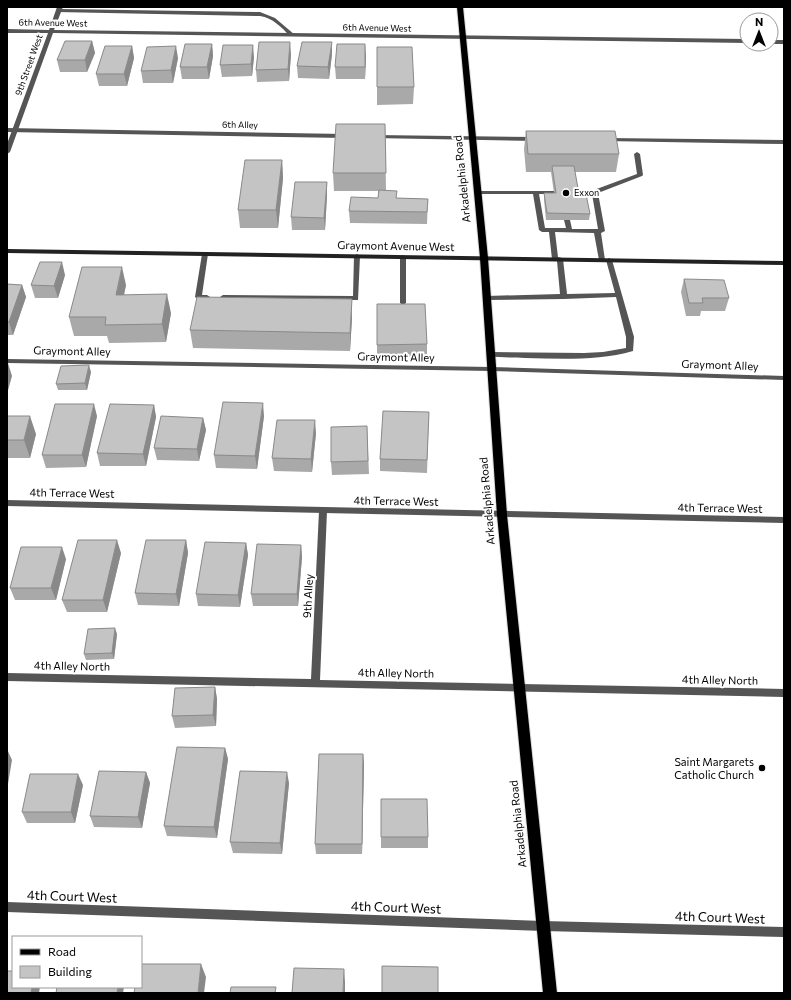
<svg xmlns="http://www.w3.org/2000/svg" width="791" height="1000" viewBox="0 0 791 1000" font-family="Commissioner,sans-serif">
  <style>
    .lines { fill: none; stroke-linecap: round; stroke-linejoin: round }
    .primary-casing { stroke: #dbdbdb; stroke-width: 2 }
    .lane { fill: #555; fill-rule: evenodd }
    .street { fill: #555; fill-rule: evenodd }
    .secondary { fill: #222; fill-rule: evenodd }
    .primary { fill: #000; fill-rule: evenodd }
    .wall { fill: #a9a9a9 }
    .shaded-wall { fill: #898989 }
    .building { fill: #c4c4c4; stroke: #898989 }
    .poi-dot { fill: #000; stroke: #fff; stroke-width: 1.5 }
    .labels { text-anchor: middle; stroke-width: 4; stroke-linejoin: round; paint-order: stroke }
    .far-street-label { font-size: 9px; fill: #000; stroke: #fff }
    .far-poi-label { font-size: 9px; fill: #000; stroke: #fff; text-anchor: start }
    .street-label { font-size: 11px; fill: #000; stroke: #fff }
    .poi-label { font-size: 11px; fill: #000; stroke: #fff; text-anchor: end }
    .near-street-label { font-size: 13px; fill: #000; stroke: #fff }
  </style>
  <rect width="100%" height="100%" fill="#fff"/>
  <g class="lines">
    <defs>
      <path id="primary" d="M457,7H463L488,258L507,515L557,993H543L497,515L480,258Z"/>
    </defs>
    <use href="#primary" class="primary-casing"/>
    <path class="lane" d="M59,9L260,12L275,18L295,35L290,36C281,27 273,18 260,16L57,12L56,11Z
      M7,128L345,134L348,136L345,138L7,132Z
      M375,135L535,137L538,139L535,141L373,138L372,137Z
      M607,138L784,140V144L605,141V139Z
      M637,152L640,154L643,175L642,176L598,193L605,231L601,233L605,260L604,261H600L599,260L594,233L555,232L558,257L562,258L563,259L567,294L615,293L606,260L609,258L612,260L634,337L633,351C598,361 561,359 525,358C514,357 500,358 488,356L487,354L488,352H491L584,353L603,352L626,348V337L616,297L564,299L485,300V296H487L560,294L557,261L553,260L552,259L549,232H542L539,230L533,194H478L475,192L476,191H556V193L554,194H539L545,228H566L564,220L567,218L570,220L572,229H598L592,194H576L573,192L576,190H594L637,174L634,154Z
      M205,252L208,254L202,295H207L210,297C207,300 198,300 195,297L202,254Z
      M357,254L360,256L358,300L223,299L220,297L223,295L353,296L354,256Z
      M403,255L406,257V303L403,305L400,303V257Z
      M7,359L491,367L784,376V380L491,371L7,363Z
      M323,508L326,509L327,511L320,680L784,689V697L7,681V673L311,679L319,511L320,509Z"/>
    <path class="street" d="M57,7H63L54,30L747,39V43L53,33L10,152L7,154V144L48,33H7V29L49,30Z
      M771,40H784V44H771Z
      M7,500L784,517V523L7,506Z
      M7,902L543,921L784,927V937L543,931L7,912Z"/>
    <path class="secondary" d="M7,249L784,261V265L7,253Z"/>
    <use href="#primary" class="primary"/>
  </g>
  <path class="wall" d="M92,41L95,53L87,72H60L57,60Z
    M212,44L213,56L209,79H182L180,67Z
    M132,46L134,58L127,86H99L96,74Z
    M377,47L414,87L413,104L377,105Z
    M291,54L289,81L257,82L256,70Z
    M332,54L329,79L298,78L297,66Z
    M366,56L365,79H336L335,67Z
    M254,57L252,76L222,77L220,65Z
    M178,58L173,83H143L141,71Z
    M385,124L386,191L397,198L428,199L427,224L350,223L349,211L378,198V191H334L333,173Z
    M526,131L619,154L616,172H575L579,194L590,214L589,220H546L544,200V193H554L551,172H526L524,149Z
    M282,160L283,178L278,228H240L238,210Z
    M327,182V195L325,230H292L291,217Z
    M65,275L58,298H35L31,285Z
    M684,279L729,298L725,311H701L700,316H686L681,292Z
    M7,284L22,285L26,297L13,335H7Z
    M126,285L124,295L171,313L166,342L109,343L107,336H74L69,317Z
    M377,304L427,344V357H377Z
    M352,318L350,351L193,348L190,330Z
    M91,372L87,390H58L56,384Z
    M154,405L156,417L146,466H100L97,453Z
    M429,412L427,473L380,471V459Z
    M7,416L36,434L30,458H7Z
    M97,416L86,467L46,468L42,455Z
    M264,416L257,469L216,468L214,455Z
    M203,418L206,430L199,461L157,460L154,448Z
    M367,426L369,474L332,475L331,462Z
    M316,433L312,472L274,471L272,458Z
    M186,540L188,553L179,606L138,605L135,593Z
    M246,543L248,555L240,607L198,606L196,594Z
    M301,545L302,557L298,606H253L251,594Z
    M121,553L107,612H67L62,600Z
    M66,559L56,600H15L10,588Z
    M117,634L114,659L86,660L84,654Z
    M215,687L217,699L216,726L175,728L172,716Z
    M225,748L228,759L217,838L167,836L164,826Z
    M363,754L364,765L362,854H316L315,844Z
    M146,772L150,783L142,828L94,827L90,816Z
    M289,783L282,854L233,853L230,842Z
    M83,785L75,823H27L22,812Z
    M381,837H428V848H381Z"/>
  <path class="shaded-wall" d="M92,41L95,53L87,72L85,60Z
    M290,42L291,54L289,81L288,69Z
    M332,42V54L329,79L328,67Z
    M212,44L213,56L209,79L207,67Z
    M365,44L366,56L365,79Z
    M253,45L254,57L252,76L251,64Z
    M132,46L134,58L127,86L124,74Z
    M176,46L178,58L173,83L171,70Z
    M282,160L283,178L278,228L276,210Z
    M327,182V195L325,230L324,218Z
    M62,262L65,275L58,298L54,286Z
    M122,267L126,285L120,313L116,295Z
    M22,285L26,297L13,335L9,322Z
    M167,294L171,313L166,342L162,324Z
    M352,299V318L350,351V333Z
    M7,360L12,376L7,394Z
    M89,365L91,372L87,390L85,383Z
    M263,403L264,416L257,469L255,456Z
    M94,404L97,416L86,467L82,455Z
    M154,405L156,417L146,466L143,454Z
    M30,416L36,434L30,458L24,440Z
    M203,418L206,430L199,461L197,449Z
    M315,420L316,433L312,472L311,459Z
    M117,540L121,553L107,612L103,600Z
    M186,540L188,553L179,606L176,594Z
    M246,543L248,555L240,607L238,595Z
    M301,545L302,557L298,606L297,594Z
    M62,547L66,559L56,600L51,588Z
    M115,628L117,634L114,659L112,653Z
    M215,687L217,699L216,726L213,715Z
    M225,748L228,759L217,838L214,827Z
    M7,749L12,760L7,790Z
    M363,754L364,765L362,854V844Z
    M146,772L150,783L142,828L138,817Z
    M287,772L289,783L282,854L280,843Z
    M78,774L83,785L75,823L71,812Z
    M201,964L206,977L204,993H198Z
    M344,969L345,982V993H343Z
    M32,987H40L39,993H31Z
    M118,987H124L123,993H117Z"/>
  <path class="building" d="M65,41H92L85,60H57Z
    M259,42H290L288,69L256,70Z
    M302,42H332L328,67L297,66Z
    M185,44H212L207,67H180Z
    M337,44H365V67H335Z
    M223,45H253L251,64L220,65Z
    M105,46H132L124,74H96Z
    M176,46L171,70L141,71L147,47Z
    M377,47H412L414,87H377Z
    M336,124H385L386,173H333Z
    M526,131H615L619,154H528Z
    M245,160H282L276,210H238Z
    M552,166H574L579,194H586L590,214L547,213L544,193H556Z
    M295,182H327L324,218L291,217Z
    M379,190L397,191L396,198L428,199L427,212L349,211L351,197L378,198Z
    M40,262H62L54,286L31,285Z
    M82,267H122L116,295L167,294L162,324L105,325L106,317H69Z
    M684,279L724,280L729,298H702L703,303H689Z
    M7,284L22,285L9,322H7Z
    M197,297L352,299L350,333L190,330Z
    M377,304H425L427,344L377,345Z
    M89,365L85,383L56,384L61,366Z
    M223,402L263,403L255,456L214,455Z
    M55,404H94L82,455H42Z
    M110,404L154,405L143,454L97,453Z
    M383,411L429,412L427,460L380,459Z
    M7,416H30L24,440H7Z
    M161,416L203,418L197,449L154,448Z
    M277,420H315L311,459L272,458Z
    M367,426L368,461L331,462V427Z
    M78,540H117L103,600H62Z
    M146,540H186L176,594L135,593Z
    M205,542L246,543L238,595L196,594Z
    M257,544L301,545L297,594H251Z
    M21,547H62L51,588H10Z
    M115,628L112,653L84,654L88,629Z
    M215,687L213,715L172,716L175,688Z
    M177,747L225,748L214,827L164,826Z
    M319,754H363L362,844H315Z
    M99,771L146,772L138,817L90,816Z
    M240,771L287,772L280,843L230,842Z
    M30,774H78L71,812H22Z
    M381,799H427L428,837H381Z
    M141,964H201L198,993H134L135,987H141Z
    M382,966L438,967V993H382Z
    M294,968L344,969L343,993H292Z
    M7,971H13V987H32L31,993H7Z
    M57,987H118L117,993H56Z
    M231,987H276L275,993H230Z"/>
  <g class="poi-dot">
    <circle cx="566" cy="193" r="4"/>
    <circle cx="762" cy="768" r="4"/>
  </g>
  <g class="labels">
    <g class="far-street-label">
      <text transform="translate(53 23) rotate(1)" y="3">6th Avenue West</text>
      <text transform="translate(377 28) rotate(1)" y="3">6th Avenue West</text>
      <text transform="translate(29 65) rotate(-70)" y="3">9th Street West</text>
      <text transform="translate(240 125) rotate(1)" y="3">6th Alley</text>
    </g>
    <g class="far-poi-label">
      <text x="574" y="196">Exxon</text>
    </g>
    <g class="street-label">
      <text transform="translate(462 179) rotate(-96)" y="4">Arkadelphia Road</text>
      <text transform="translate(396 246) rotate(1)" y="4">Graymont Avenue West</text>
      <text transform="translate(72 351) rotate(1)" y="4">Graymont Alley</text>
      <text transform="translate(396 357) rotate(1)" y="4">Graymont Alley</text>
      <text transform="translate(720 365) rotate(2)" y="4">Graymont Alley</text>
      <text transform="translate(72 493) rotate(1)" y="4">4th Terrace West</text>
      <text transform="translate(396 501) rotate(1)" y="4">4th Terrace West</text>
      <text transform="translate(487 501) rotate(-95)" y="4">Arkadelphia Road</text>
      <text transform="translate(720 508) rotate(1)" y="4">4th Terrace West</text>
      <text transform="translate(308 596) rotate(-87)" y="4">9th Alley</text>
      <text transform="translate(72 666) rotate(1)" y="4">4th Alley North</text>
      <text transform="translate(396 673) rotate(1)" y="4">4th Alley North</text>
      <text transform="translate(720 680) rotate(1)" y="4">4th Alley North</text>
      <text transform="translate(518 824) rotate(-96)" y="4">Arkadelphia Road</text>
    </g>
    <g class="poi-label">
      <text x="754" y="766">Saint Margarets<tspan x="754" dy="13">Catholic Church</tspan></text>
    </g>
    <g class="near-street-label">
      <text transform="translate(72 896) rotate(2)" y="5">4th Court West</text>
      <text transform="translate(396 907) rotate(2)" y="5">4th Court West</text>
      <text transform="translate(720 917) rotate(2)" y="5">4th Court West</text>
    </g>
  </g>
  <rect width="791" height="1000" fill="none" stroke="#000000" stroke-width="16"/>
  <rect x="12" y="936" width="130" height="52" fill="#ffffff" stroke="#999999"/>
  <rect x="20" y="949" width="20" height="6" fill="#000000" stroke="#999999"/>
  <text x="48" y="956" font-size="12" fill="#000000">Road</text>
  <rect x="20" y="966" width="20" height="12" fill="#c4c4c4" stroke="#999999"/>
  <text x="48" y="976" font-size="12" fill="#000000">Building</text>
  <g transform="translate(759 32)"><circle r="19" fill="#ffffff" stroke="#999999"/>
  <path d="M0-3L7 15L0 10L-7 15Z" fill="#000000"/>
  <text y="-6" font-size="11" font-weight="bold" text-anchor="middle" fill="#000000">N</text>
  </g>
</svg>
